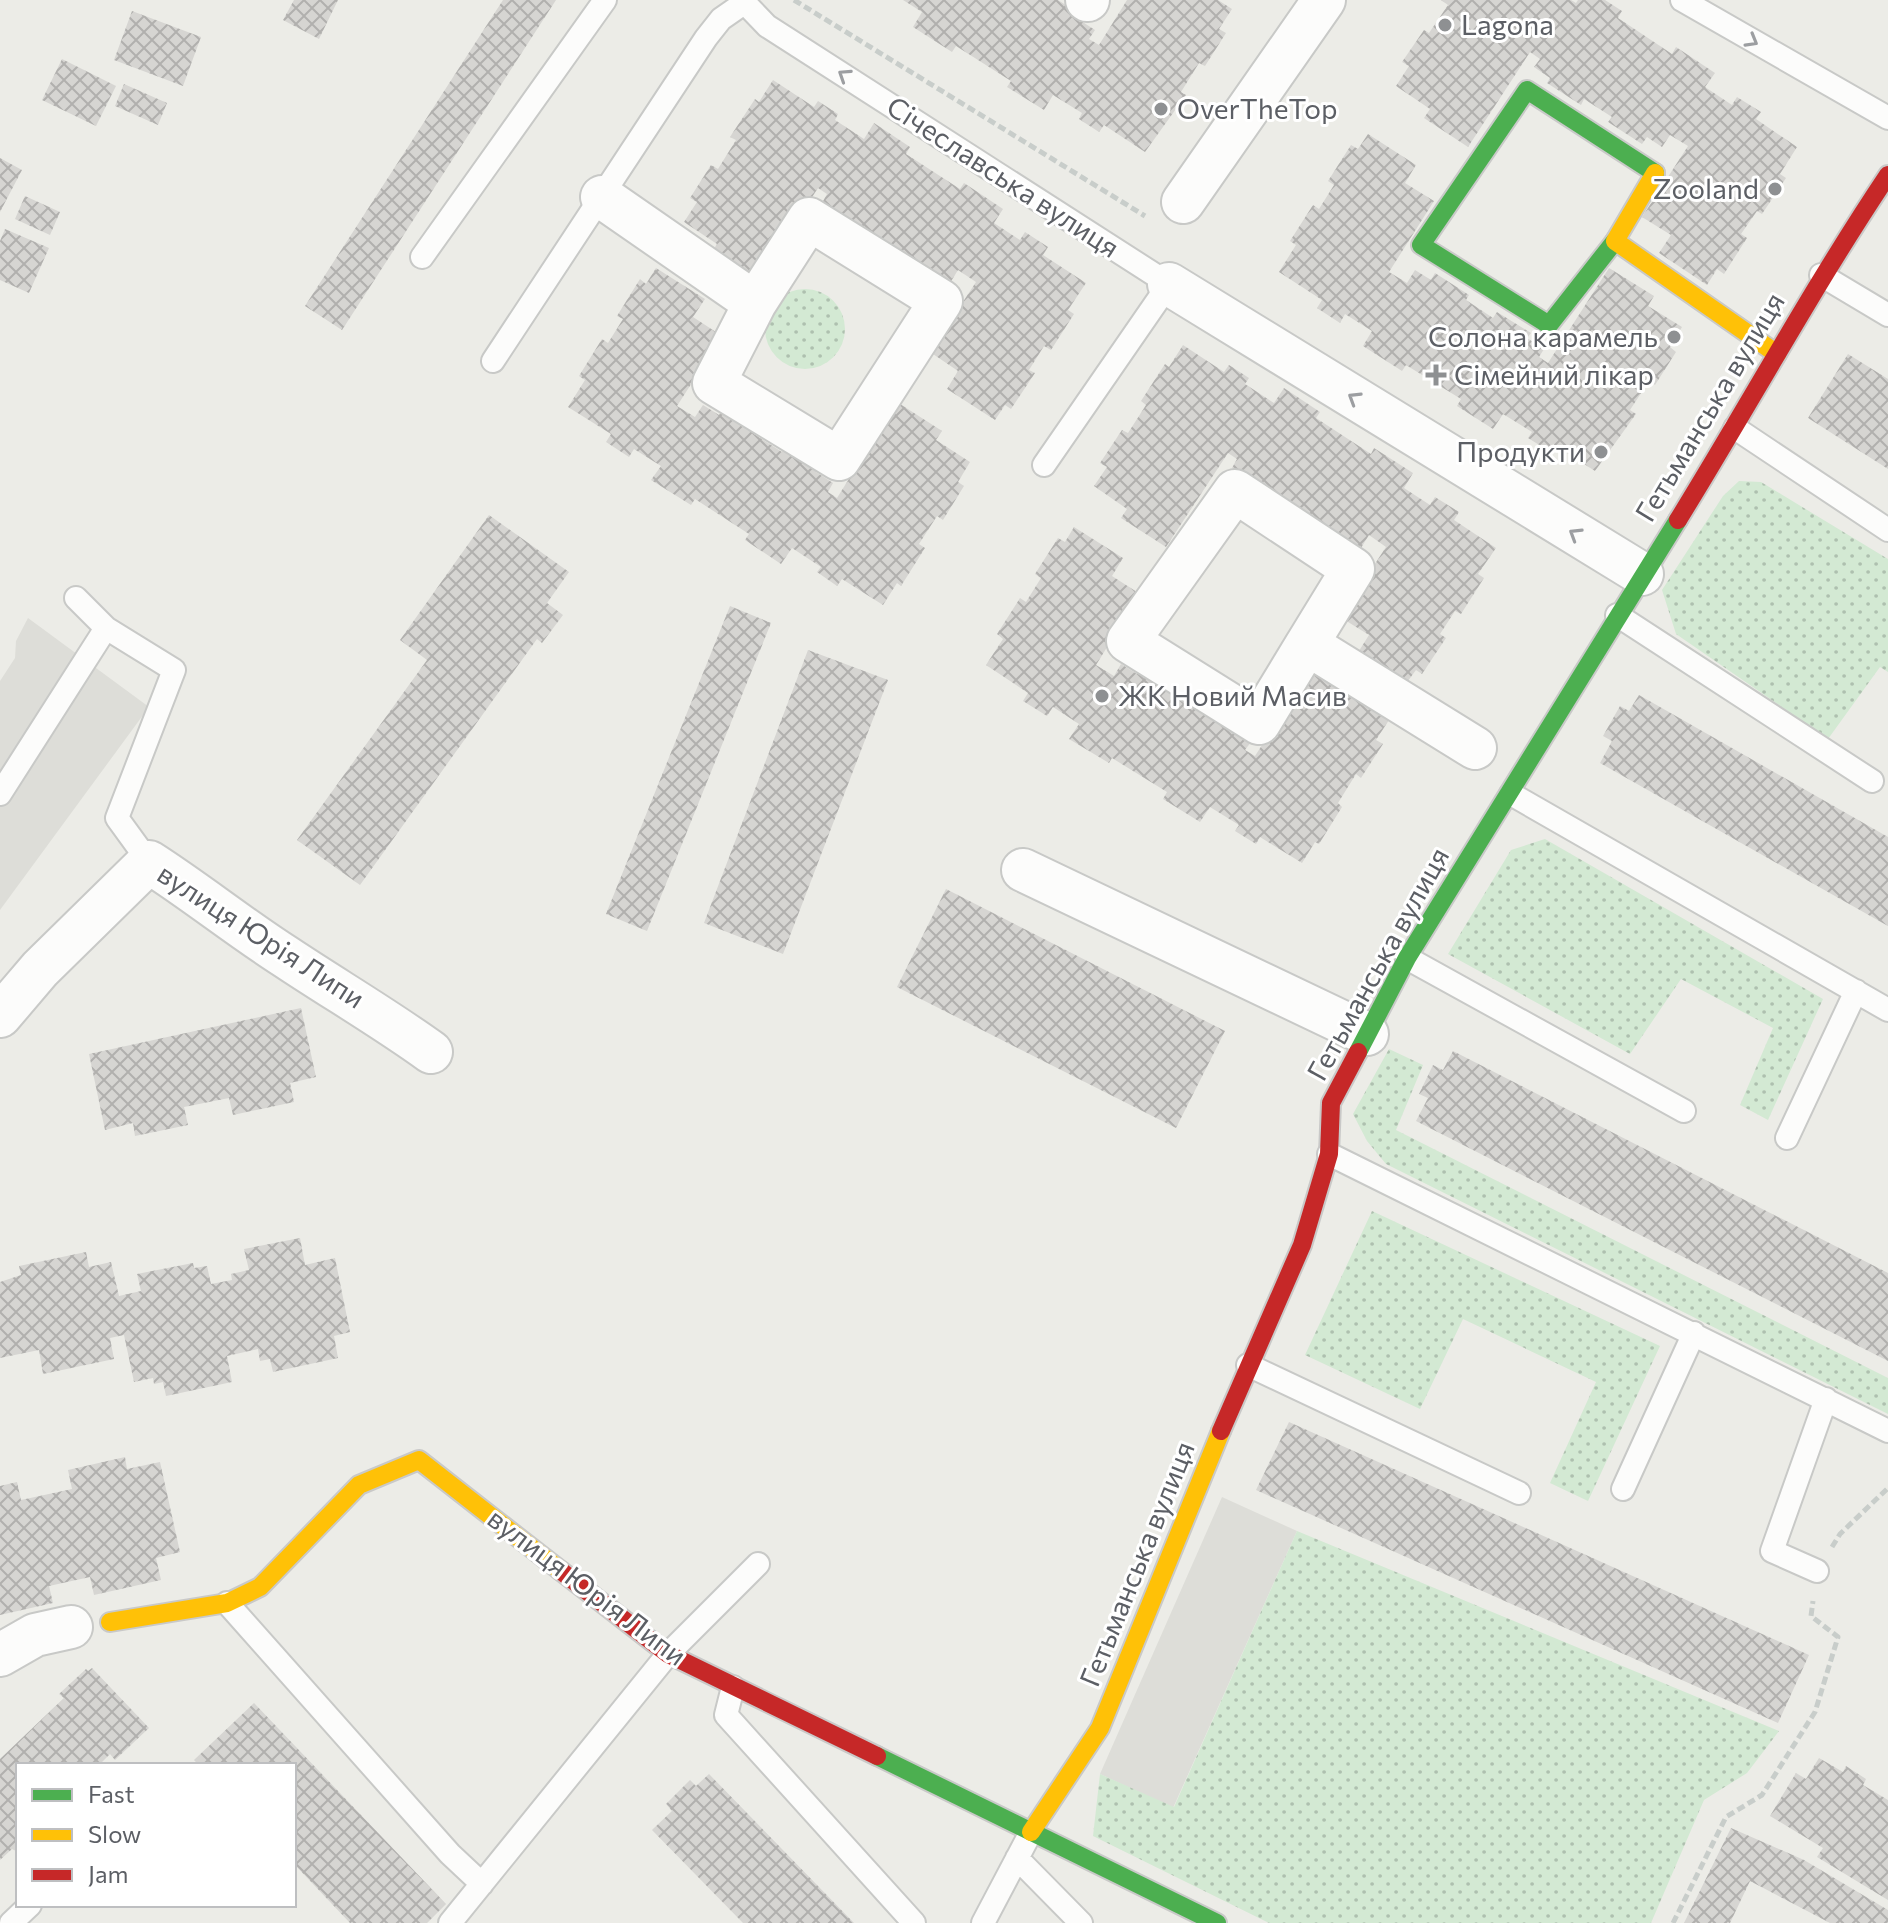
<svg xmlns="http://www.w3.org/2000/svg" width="1888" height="1923" viewBox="0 0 1888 1923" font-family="Commissioner,sans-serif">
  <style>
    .industrial { fill: #ddddd8 }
    .green { fill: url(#green-dots) }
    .building { fill: url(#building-cross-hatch) }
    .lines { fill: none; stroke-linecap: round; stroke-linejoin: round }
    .lane-casing { stroke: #c8c9c7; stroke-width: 26 }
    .street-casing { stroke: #c8c9c7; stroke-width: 46 }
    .fast-casing { stroke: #c9c9c8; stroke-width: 22 }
    .slow-casing { stroke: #c9c9c8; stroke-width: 22 }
    .jam-casing { stroke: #c9c9c8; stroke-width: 22 }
    .path { stroke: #c8cdca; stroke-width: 5; stroke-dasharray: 8 4; stroke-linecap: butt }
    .lane { stroke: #fcfcfb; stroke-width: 22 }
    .street { stroke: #fcfcfb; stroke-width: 42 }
    .fast { stroke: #4caf50; stroke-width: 18 }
    .slow { stroke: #ffc107; stroke-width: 18 }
    .jam { stroke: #c62828; stroke-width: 18 }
    .oneway { stroke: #9c9ea1 }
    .poi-dot { fill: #8e9092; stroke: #fff; stroke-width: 3 }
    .labels { text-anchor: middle; stroke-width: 6; stroke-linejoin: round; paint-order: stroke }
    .poi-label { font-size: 28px; fill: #5c5f65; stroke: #fff; text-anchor: start }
    .street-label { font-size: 28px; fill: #5c5f65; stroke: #fff }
  </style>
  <defs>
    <pattern id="green-dots" width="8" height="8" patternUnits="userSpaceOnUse" patternTransform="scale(2)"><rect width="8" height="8" fill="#d3e9d3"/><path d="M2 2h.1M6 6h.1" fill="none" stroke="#aec0af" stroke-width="1.8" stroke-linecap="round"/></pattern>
    <pattern id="building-cross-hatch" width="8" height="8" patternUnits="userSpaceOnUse" patternTransform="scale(2)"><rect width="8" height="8" fill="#d6d5d2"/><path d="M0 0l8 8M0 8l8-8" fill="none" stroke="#b1b0ae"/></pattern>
  </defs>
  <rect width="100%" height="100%" fill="#ecece7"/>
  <path class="industrial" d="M28,618L149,707L0,910V681L15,658L16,641Z
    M1222,1497L1297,1531L1173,1808L1100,1774Z"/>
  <path class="green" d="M765 329a40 40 0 1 1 80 0a40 40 0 1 1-80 0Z
    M1739,481L1761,482L1888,559V672L1880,667L1828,739L1676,634L1662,590L1723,496Z
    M1545,839L1823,999L1768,1120L1740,1105L1773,1028L1681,979L1630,1054L1448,954L1511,850Z
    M1389,1049L1423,1065L1396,1130L1888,1378V1414L1386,1164L1367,1141L1353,1114Z
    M1372,1211L1660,1346L1588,1501L1550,1483L1596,1382L1463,1319L1420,1409L1305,1355Z
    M1297,1531L1779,1731L1747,1773L1704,1800L1651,1923H1269L1093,1836L1100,1774L1174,1807Z"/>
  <path class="building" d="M294,0H338L319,39L283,20Z
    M503,0H556L342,330L305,306Z
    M903,0H1058L1081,15L1078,19L1095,30L1089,39L1099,45L1127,0H1218L1232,9L1219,29L1226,33L1205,66L1199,63L1181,92L1186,95L1145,152L1104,125L1099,132L1079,119L1082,113L1053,95L1044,110L1007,87L1011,81L956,46L952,52L913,27L922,12Z
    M1441,0H1571L1576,3L1578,0H1605L1622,11L1618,18L1672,54L1676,47L1715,73L1705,87L1732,105L1737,97L1761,112L1756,119L1797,147L1780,174L1786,178L1762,214L1757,211L1741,234L1747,238L1724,274L1717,269L1707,285L1659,253L1671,235L1642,217L1688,146L1670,135L1662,147L1647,137L1642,144L1608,122L1612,117L1584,99L1581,105L1547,83L1550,78L1534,67L1540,59L1530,52L1468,147L1424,118L1430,109L1396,86L1409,66L1402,62L1424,30L1429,33L1448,5Z
    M132,11L201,37L183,86L114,60Z
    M62,59L116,86L96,126L42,100Z
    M773,80L814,107L818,101L838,114L835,120L864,139L874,123L910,147L906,154L960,189L964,183L1003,209L994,223L1020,240L1025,232L1048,247L1043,255L1086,283L1068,310L1074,314L1051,350L1044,346L1029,370L1035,373L1011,409L1005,405L995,420L947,389L958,371L930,352L976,282L958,270L950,283L822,203L827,194L818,188L756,283L711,254L717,244L684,222L697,202L690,198L711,165L718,169L736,140L730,137L755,99L759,102Z
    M124,84L167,103L158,125L115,106Z
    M1368,134L1416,165L1405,183L1434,201L1389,272L1407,283L1415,270L1431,280L1435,273L1469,295L1466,300L1493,318L1497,312L1531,333L1527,338L1544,349L1539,357L1548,363L1609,268L1654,296L1648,306L1682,327L1670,347L1676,352L1655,385L1649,381L1630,410L1636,414L1595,471L1553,444L1549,451L1528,438L1532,432L1503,414L1493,429L1457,406L1461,399L1406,365L1402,371L1363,346L1372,331L1345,314L1340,323L1317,308L1322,300L1279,272L1296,245L1290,241L1313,205L1319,209L1334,185L1328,181L1351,145L1358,149Z
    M0,158L22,170L0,212Z
    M25,196L60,212L50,235L15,219Z
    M5,229L49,248L29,293L0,280V241Z
    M656,268L705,299L693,317L722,336L677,406L695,417L703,405L719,415L723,408L757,429L754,434L782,452L785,446L819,467L816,472L833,483L828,492L837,498L897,402L942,431L936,440L970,462L958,482L964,486L943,520L937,516L919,544L925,548L901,586L897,583L883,605L842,579L837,586L817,572L821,567L792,548L781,564L745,540L749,534L695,499L691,505L651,480L661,466L634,449L629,457L606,442L611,434L568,407L585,380L579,376L602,339L608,343L623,319L617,316L640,279L646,284Z
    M1183,345L1224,372L1229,365L1249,378L1245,384L1274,403L1284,388L1320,412L1316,418L1371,454L1374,448L1413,473L1404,488L1430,505L1435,497L1459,512L1454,520L1496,548L1478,574L1484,578L1461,614L1455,611L1440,634L1446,638L1422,674L1416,670L1405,685L1357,654L1369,635L1340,617L1386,547L1369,535L1361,548L1344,537L1340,544L1232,468L1237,459L1228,453L1166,547L1121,518L1127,509L1094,486L1107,467L1100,463L1122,430L1128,433L1146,405L1141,401L1165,364L1169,367Z
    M1848,354L1888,379V469L1808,418Z
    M489,515L569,572L547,603L563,615L542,643L537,639L360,885L297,840L427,660L400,640Z
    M1074,527L1123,558L1112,576L1140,594L1096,665L1114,676L1121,664L1137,674L1142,667L1251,742L1245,750L1255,756L1316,661L1360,689L1355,698L1389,720L1376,740L1383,744L1361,778L1356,774L1338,803L1342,807L1319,844L1315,842L1302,863L1260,837L1256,844L1235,831L1239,825L1210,807L1200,822L1163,799L1167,792L1112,758L1109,763L1069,739L1079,724L1053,707L1047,716L1023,701L1028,693L986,665L1003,639L997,634L1020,598L1026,602L1041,578L1035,574L1058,538L1065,542Z
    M730,606L771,623L647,931L606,914Z
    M808,650L888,680L783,954L704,923Z
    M1639,695L1888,837V926L1600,763L1612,741L1603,736L1620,706L1629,711Z
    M946,889L1225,1031L1176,1128L897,987Z
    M301,1008L316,1077L290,1083L294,1102L233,1115L229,1098L184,1107L188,1125L135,1136L133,1123L105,1130L89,1054Z
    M1453,1051L1888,1273V1361L1416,1121L1428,1098L1419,1094L1433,1065L1443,1070Z
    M300,1238L305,1265L335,1258L350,1332L334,1336L338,1358L273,1372L270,1359L260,1361L258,1349L227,1356L232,1382L166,1396L163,1382L154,1384L153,1378L134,1382L124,1335L110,1338L114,1359L43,1374L39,1350L0,1358V1282L21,1275L19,1266L86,1252L89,1267L111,1262L119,1296L141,1291L137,1274L193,1263L194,1268L207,1266L211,1284L232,1280L231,1274L249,1270L244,1249Z
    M1289,1422L1809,1655L1778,1723L1256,1490Z
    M125,1457L127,1469L160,1462L180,1552L156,1558L161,1580L94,1595L90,1577L49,1586L53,1603L0,1615V1486L17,1482L21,1500L72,1489L68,1470Z
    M92,1668L149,1728L115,1760L110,1754L99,1765H18V1852L12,1849L0,1860V1759L64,1698L59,1694L86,1669L88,1671Z
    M254,1703L446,1904L427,1923H350L294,1864V1765H199L194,1760Z
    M1819,1758L1843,1772L1846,1766L1866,1779L1863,1785L1888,1800V1900L1817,1857L1823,1848L1770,1816L1796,1773L1806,1779Z
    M709,1774L854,1923H743L652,1830L672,1811L666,1804L690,1780L696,1786Z
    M1731,1828L1804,1860L1888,1910V1923H1830L1750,1881L1730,1923H1684Z"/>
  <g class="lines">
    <defs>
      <path id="lane" d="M742,0L767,26L1169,284L1044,465
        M1682,0L1888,118
        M422,257L605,0
        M1821,275L1888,315
        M493,361L706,38L721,19L744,3
        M1735,428L1888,530
        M76,598L106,628L174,670L117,818L149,862
        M1617,615L1872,781
        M0,794L106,628
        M1511,794L1888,1010
        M1407,958L1684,1111
        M1787,1138L1856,991
        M1329,1154L1888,1431
        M1248,1365L1519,1493
        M1623,1489L1694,1333
        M1817,1571L1772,1551L1826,1399
        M227,1603L450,1854L482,1884
        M733,1687L726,1715L914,1923
        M1017,1858L1081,1923
        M11,1923L30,1905
        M450,1923L668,1654L758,1564
        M983,1923L1031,1832"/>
      <path id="street" d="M1087,0H1088
        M602,197L755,303L809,219L941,301L839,459L714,383L755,303
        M1183,202L1324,0
        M1169,284L1642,574
        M1307,644L1259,723L1128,641L1235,491L1353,569L1307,644L1475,748
        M1023,870L1367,1034
        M0,1016L40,969L149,862C196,892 239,927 286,957C334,989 384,1018 431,1052
        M0,1655L35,1635L71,1627"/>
      <path id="fast" d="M1615,241L1549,325L1421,245L1527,90L1655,173
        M1358,1052L1407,958L1678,520
        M877,1756L1217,1923"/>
      <path id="slow" d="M1655,173L1615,241L1777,354
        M110,1622L227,1603L260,1587L359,1485L419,1460L561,1571
        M1031,1832L1100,1728L1221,1431"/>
      <path id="jam" d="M1678,520C1749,405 1813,287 1888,175
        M1221,1431L1302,1245L1329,1154L1331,1103L1358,1052
        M561,1571L668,1654L877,1756"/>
    </defs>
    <use href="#lane" class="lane-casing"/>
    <use href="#street" class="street-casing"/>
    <use href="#fast" class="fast-casing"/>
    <use href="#slow" class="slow-casing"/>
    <use href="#jam" class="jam-casing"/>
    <path class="path" d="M794,0L1145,216
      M1832,1547L1840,1534L1888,1488
      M1673,1923L1726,1817L1762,1795L1815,1712L1838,1637L1811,1616L1813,1601"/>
    <use href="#lane" class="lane"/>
    <use href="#street" class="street"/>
    <use href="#fast" class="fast"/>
    <use href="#slow" class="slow"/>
    <use href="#jam" class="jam"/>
  </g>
  <defs><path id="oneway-chevron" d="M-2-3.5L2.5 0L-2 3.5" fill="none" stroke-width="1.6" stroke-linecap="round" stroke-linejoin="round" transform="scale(2)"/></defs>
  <g class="oneway">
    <use href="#oneway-chevron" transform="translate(1752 41) rotate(30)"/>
    <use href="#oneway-chevron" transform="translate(844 75) rotate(-147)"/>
    <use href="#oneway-chevron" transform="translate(1354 398) rotate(-148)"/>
    <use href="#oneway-chevron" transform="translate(1575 534) rotate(-148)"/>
  </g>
  <g class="poi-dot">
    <circle cx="1445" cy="25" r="8"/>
    <circle cx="1161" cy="109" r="8"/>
    <circle cx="1775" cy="189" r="8"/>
    <circle cx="1674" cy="337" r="8"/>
    <path d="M1432 363h8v8h8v8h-8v8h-8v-8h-8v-8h8z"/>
    <circle cx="1601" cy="452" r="8"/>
    <circle cx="1102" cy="696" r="8"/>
  </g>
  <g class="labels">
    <g class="poi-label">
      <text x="1461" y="35">Lagona</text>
      <text x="1177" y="119">OverTheTop</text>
      <text x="1759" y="199" text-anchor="end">Zooland</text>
      <text x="1658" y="347" text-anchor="end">Солона карамель</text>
      <text x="1454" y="385">Сімейний лікар</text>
      <text x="1585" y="462" text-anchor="end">Продукти</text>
      <text x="1118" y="706">ЖК Новий Масив</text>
    </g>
    <g class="street-label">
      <text transform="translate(1003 177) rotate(33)" y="10">Січеславська вулиця</text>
      <text transform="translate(1710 407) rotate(-59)" y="10">Гетьманська вулиця</text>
      <text transform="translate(261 936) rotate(33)" y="10">вулиця Юрія Липи</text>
      <text transform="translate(1378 964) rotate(-61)" y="10">Гетьманська вулиця</text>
      <text transform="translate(1137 1564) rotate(-68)" y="10">Гетьманська вулиця</text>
      <text transform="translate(587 1587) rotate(37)" y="10">вулиця Юрія Липи</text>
    </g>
  </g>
  <rect x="16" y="1763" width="280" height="144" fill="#ffffff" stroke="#bebfc1" stroke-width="2"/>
  <rect x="32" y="1789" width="40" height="12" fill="#4caf50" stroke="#bebfc1" stroke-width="2"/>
  <text x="88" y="1803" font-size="24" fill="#5c5f65">Fast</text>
  <rect x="32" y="1829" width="40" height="12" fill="#ffc107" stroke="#bebfc1" stroke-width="2"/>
  <text x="88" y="1843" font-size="24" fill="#5c5f65">Slow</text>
  <rect x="32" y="1869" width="40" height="12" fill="#c62828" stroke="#bebfc1" stroke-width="2"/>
  <text x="88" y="1883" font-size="24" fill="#5c5f65">Jam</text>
</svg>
